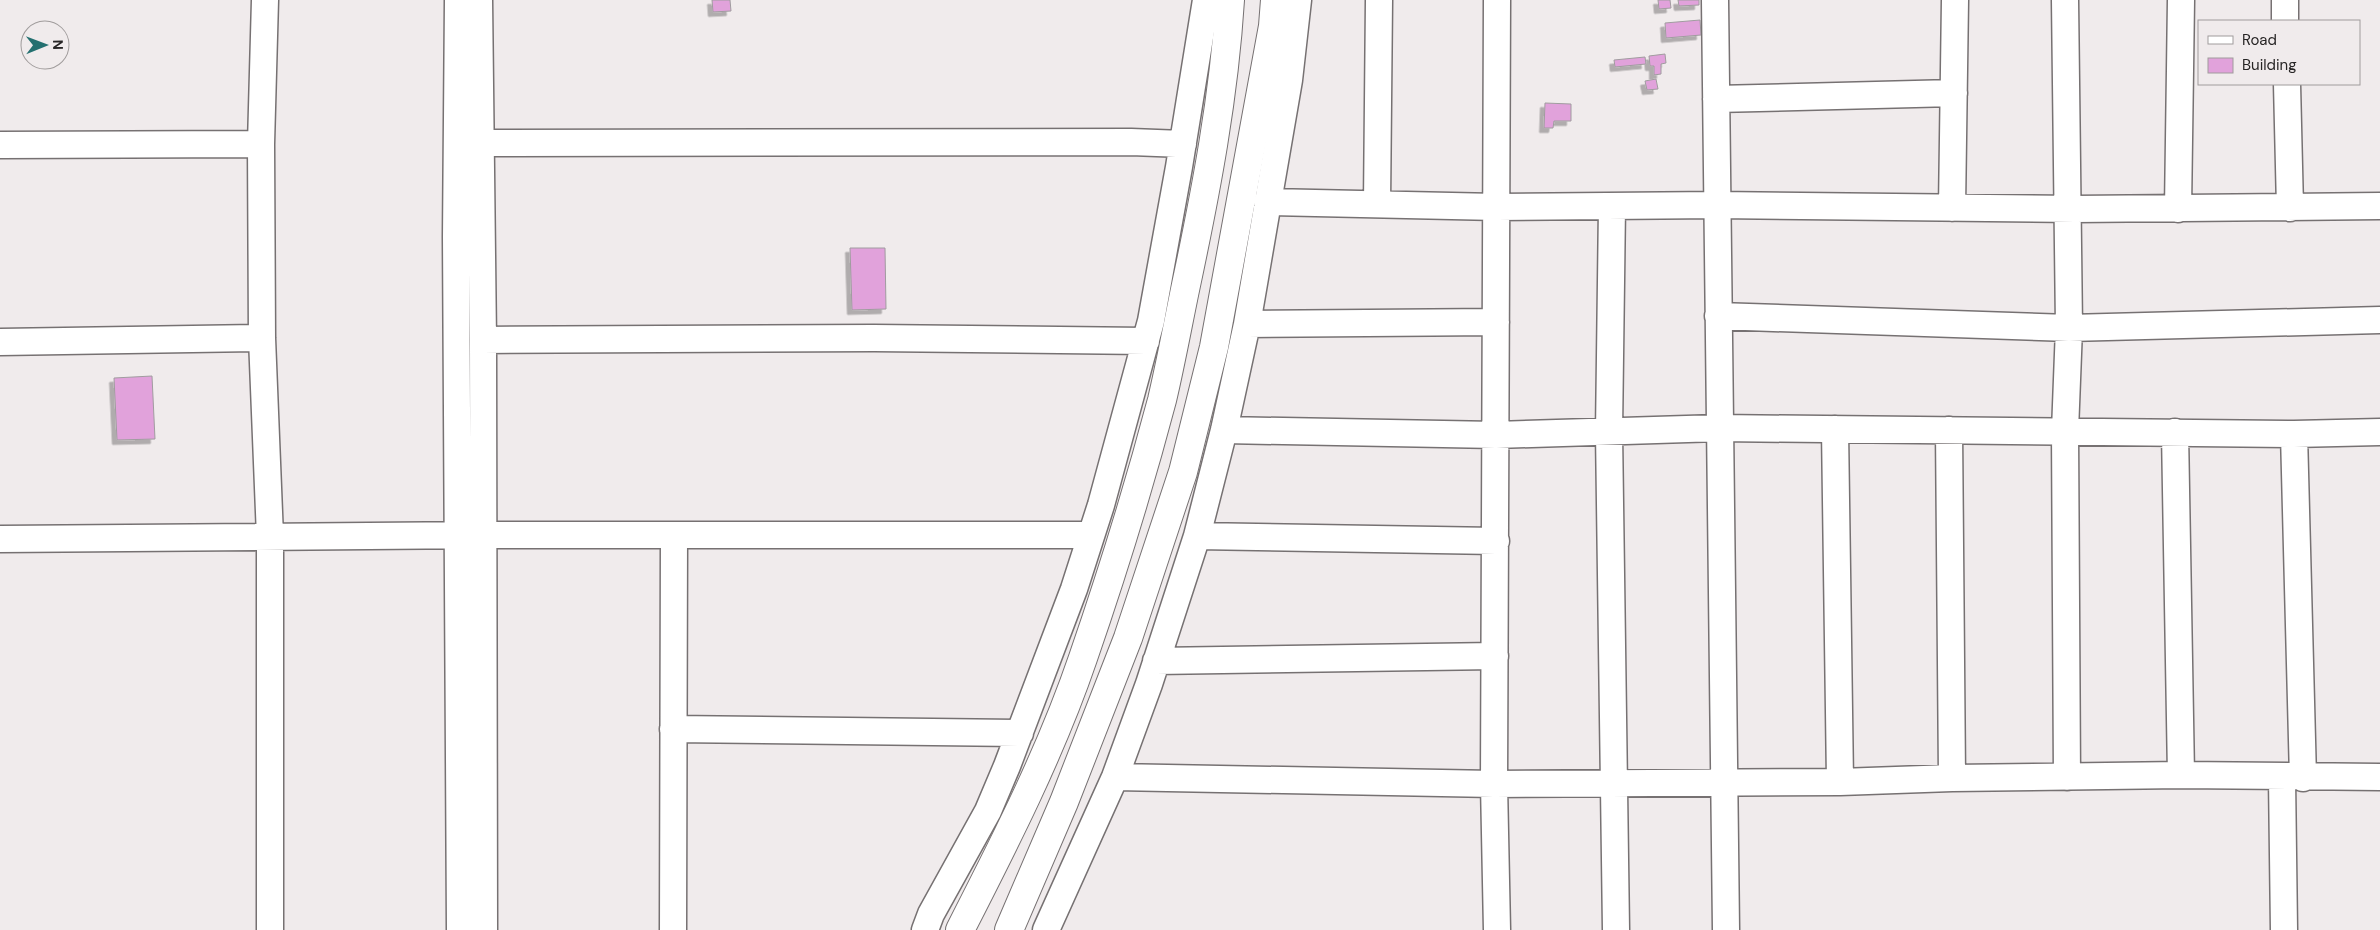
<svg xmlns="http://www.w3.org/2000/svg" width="2380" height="930" viewBox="0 0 2380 930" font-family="'DM Sans',sans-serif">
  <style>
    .building { fill: #e1a2db; stroke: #a09c9f; filter: url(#shadow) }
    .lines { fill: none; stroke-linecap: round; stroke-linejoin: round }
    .minor-casing { stroke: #767172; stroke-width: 29 }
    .major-casing { stroke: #767172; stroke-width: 30 }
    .minor { stroke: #fff; stroke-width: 26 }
    .major { stroke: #fff; stroke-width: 28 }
  </style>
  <defs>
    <filter id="shadow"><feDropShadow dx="-4.5" dy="4.5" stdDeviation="0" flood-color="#0004"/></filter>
  </defs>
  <rect width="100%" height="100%" fill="#f0ebec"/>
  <path class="building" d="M712,0H730L731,11L713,12Z
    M1658,0H1670L1671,8L1659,9Z
    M1678,0H1699V5L1679,6Z
    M1700,20L1701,35L1666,38L1665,23Z
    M1665,54L1666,63L1661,64V74L1654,75V66H1650L1649,56Z
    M1645,57L1646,64L1615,67L1614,60Z
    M1656,79L1658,89L1647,90L1645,81Z
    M1545,103L1571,104V121H1554L1553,128H1544Z
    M850,248H885L886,309L852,310Z
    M152,376L155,439L117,440L114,378Z"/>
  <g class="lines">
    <defs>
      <path id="minor" d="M265,0L261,144L262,338L270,537V930
        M458,0L456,237L460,930
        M479,0L483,340L484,930
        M1715,0L1726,930
        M2065,0L2069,328L2065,431L2067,777
        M2285,0V21
        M2287,84L2290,208
        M1716,99L1954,93
        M463,143L1131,142L1183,144
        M0,145L261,144
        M1267,202L1497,207L1717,205L2075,209L2380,206
        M1377,204L1379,0
        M1612,206L1609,432L1616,930
        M1952,208L1955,0
        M2178,209L2181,0
        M1718,316L2069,328L2380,320
        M1247,324L1496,322
        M483,340L874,338L1146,341
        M0,342L262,338
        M1835,429L1840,782
        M1224,430L1496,435L1719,428L2294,434L2380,432
        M1949,430L1952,778
        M2175,432L2181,775
        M2294,434L2303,778
        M1197,536L1496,541
        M0,539L483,535H1091
        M1156,661L1495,656
        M673,729L1020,733
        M1115,777L1494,784L1840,782L1952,778L2181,775L2380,777
        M2282,778L2284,930
        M673,930L674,535
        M925,930L931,914L988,811L1007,766L1074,589L1101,505L1151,321L1179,167L1206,0
        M1046,930L1115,777L1149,684L1197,536L1224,430L1247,324L1289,80L1298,0
        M1497,930L1494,784L1497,0"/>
      <path id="major" d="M960,930C1005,842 1051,752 1083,658C1112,574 1139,487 1162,400C1171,362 1178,323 1186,285C1206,191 1224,97 1230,0
        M1009,930L1064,802L1128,638L1183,472L1214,347L1273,26L1275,0"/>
    </defs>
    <use href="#minor" class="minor-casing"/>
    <use href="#major" class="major-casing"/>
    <use href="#minor" class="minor"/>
    <use href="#major" class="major"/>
  </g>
  <rect x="2198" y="20" width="162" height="65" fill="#f0ebec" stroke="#a09c9c"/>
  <rect x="2208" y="36" width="25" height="8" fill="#ffffff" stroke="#a09c9c"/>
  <text x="2242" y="45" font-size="15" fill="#272525">Road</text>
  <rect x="2208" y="58" width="25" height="15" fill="#e1a2db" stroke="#a09c9c"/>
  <text x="2242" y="70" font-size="15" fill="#272525">Building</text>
  <g transform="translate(45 45) rotate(89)"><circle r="24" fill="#f0ebec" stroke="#a09c9c"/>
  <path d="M0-4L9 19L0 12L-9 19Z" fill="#247070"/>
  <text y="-8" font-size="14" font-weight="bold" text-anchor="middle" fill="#272525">N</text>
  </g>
</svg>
